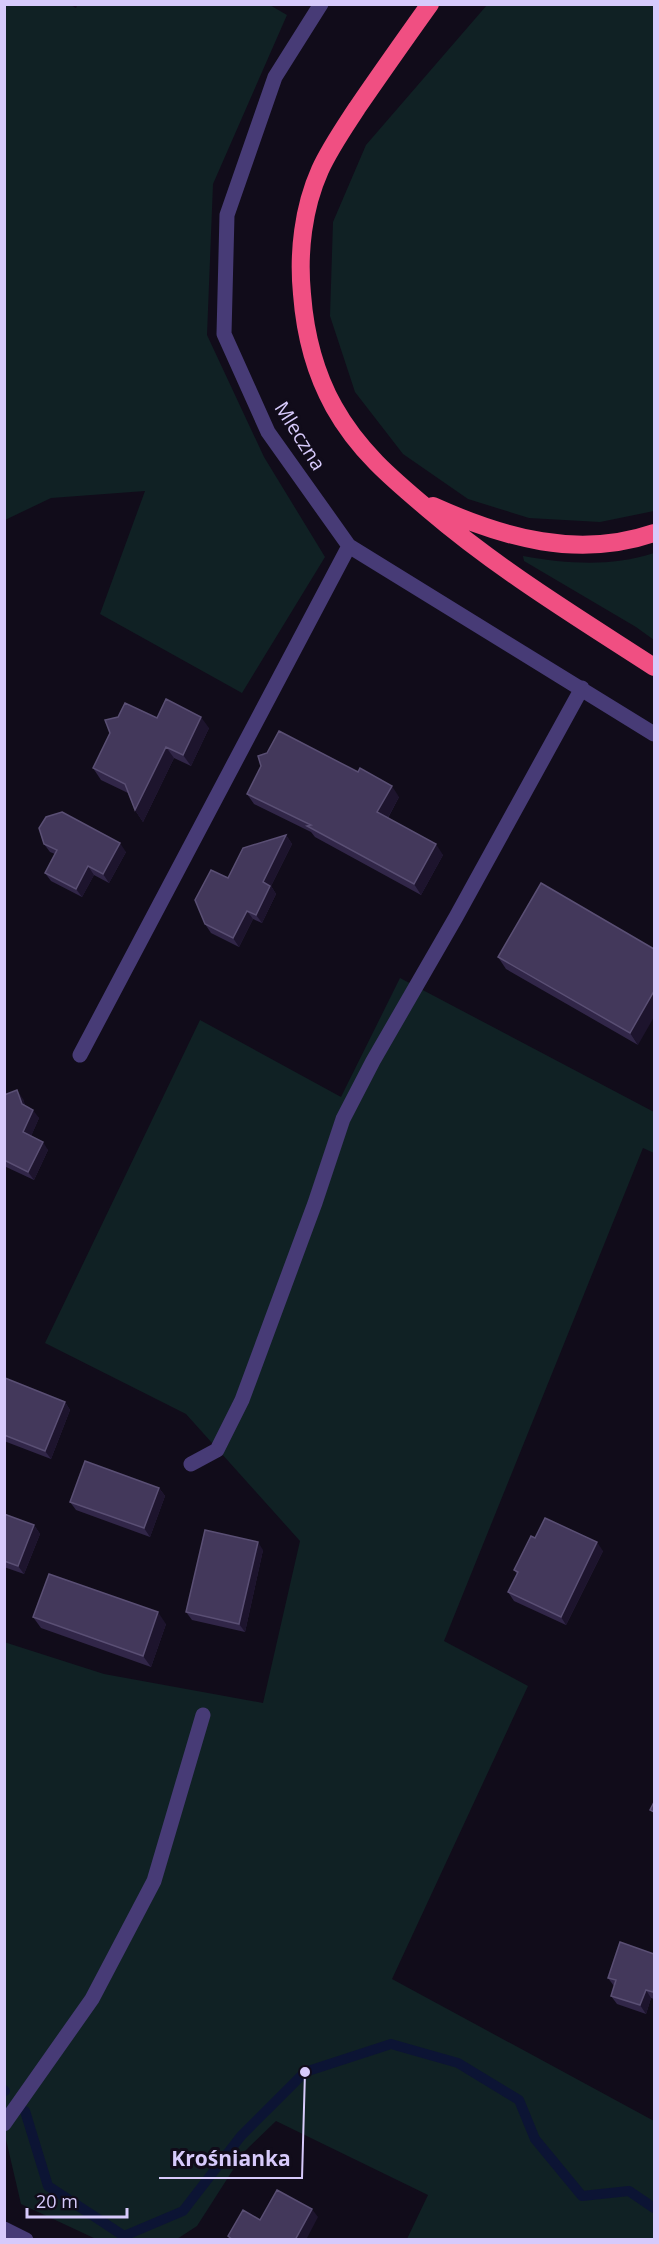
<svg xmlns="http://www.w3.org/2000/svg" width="659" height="2244" viewBox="0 0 659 2244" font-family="'Open Sans',sans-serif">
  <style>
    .green { fill: #102124 }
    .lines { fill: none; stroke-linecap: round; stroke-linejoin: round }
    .stream { stroke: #0c1434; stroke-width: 10 }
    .minor { stroke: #473b76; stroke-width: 15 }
    .highway { stroke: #f04f82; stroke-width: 18 }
    .wall { fill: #312648 }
    .shaded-wall { fill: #1d142d }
    .building { fill: #43385b; stroke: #5a4f74; stroke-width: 1.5 }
    .labels { text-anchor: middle; stroke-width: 6; stroke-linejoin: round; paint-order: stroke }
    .street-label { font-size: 20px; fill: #d7cafb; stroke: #110c1a }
    .leader { fill: none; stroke: #d7cafb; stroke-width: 2 }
    .callout-dot { fill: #d7cafb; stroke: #110c1a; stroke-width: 2 }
    .callout-label { font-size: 21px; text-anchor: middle; font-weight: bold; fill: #d7cafb; stroke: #110c1a; stroke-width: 6; stroke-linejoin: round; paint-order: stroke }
  </style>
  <rect width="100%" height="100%" fill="#110c1a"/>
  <path class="green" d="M69,4L76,8L78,4H268L287,15L213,184L207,335L264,457L325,557L242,693L100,614L145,491L51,498L5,520V5Z
    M487,5H654V511L600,522L529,518L468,499L403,454L355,392L330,316L333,222L366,145Z
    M654,553V640L636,627L524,561L523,556C569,564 610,567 654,553Z
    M400,978L654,1112V1153L643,1148L444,1641L528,1686L392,1979L654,2121V2239H407L428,2195L276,2121L245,2151L197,2226L177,2239H96L21,2204L4,2131V1642L104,1674L263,1703L300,1541L186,1414L45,1343L200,1020L341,1097Z"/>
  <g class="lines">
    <path class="stream" d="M4,2090L5,2091
      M25,2111L48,2186L124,2236L183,2211L241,2136L305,2072L391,2044L458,2063L519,2100L535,2139L582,2196L629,2191L654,2208"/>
    <path class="minor" d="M321,4L275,77L227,215L224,334L268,432L349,546L654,734
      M80,1055L349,546
      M191,1464L217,1450L242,1400L315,1203L343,1119L373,1061L456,917L582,688
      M4,2124L92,1999L154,1881L203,1715
      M4,2229L26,2240"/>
    <path class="highway" d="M430,4C405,39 381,73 357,108C344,128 330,148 320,170C303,208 298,253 302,294C305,333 315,373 334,407C358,450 391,478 428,509C498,569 577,617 654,667
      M433,506C504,538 578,559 654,533"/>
  </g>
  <path class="wall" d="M157,718L209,728L191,766L174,758L143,822L135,810L128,793L101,780L93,768Z
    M247,794L399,797L388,818L443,855L421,895L315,837L311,832L254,804Z
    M286,835L292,844L271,886L276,894L262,923L253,919L239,947L211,933L205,924L228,878Z
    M44,844L126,852L109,883L94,875L82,897L51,881L45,873L55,854L50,852Z
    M541,883L638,1045L506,969L498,957Z
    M4,1095L23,1099L25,1106L39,1118L31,1136L48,1150L34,1180L4,1166Z
    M4,1379L65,1402L70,1410L51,1459L4,1441Z
    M159,1488L165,1496L150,1537L76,1510L70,1502Z
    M4,1514L34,1525L40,1534L24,1574L4,1567Z
    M535,1538L603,1551L566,1625L514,1601L508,1592L517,1574L514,1570Z
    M263,1550L245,1632L192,1620L186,1612Z
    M33,1617L166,1624L151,1667L41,1628Z
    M654,1954V1999L651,1998L646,2014L617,2004L611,1996L614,1986L608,1978Z"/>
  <path class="shaded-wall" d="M201,717L209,728L191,766L183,755Z
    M166,747L174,758L143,822L135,810Z
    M392,786L399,797L385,823L377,812Z
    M286,835L292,844L271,886L276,894L262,923L256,915L263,882Z
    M120,843L126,852L109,883L103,874Z
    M436,844L443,855L421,895L414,884Z
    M88,866L94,875L82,897L76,889Z
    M247,911L253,919L239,947L233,938Z
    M654,991V1017L638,1045L630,1033Z
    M17,1090L23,1099L28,1113L22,1104Z
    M33,1110L39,1118L29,1141L23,1132Z
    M43,1142L48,1150L34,1180L28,1172Z
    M65,1402L70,1410L51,1459L45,1451Z
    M159,1488L165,1496L150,1537L144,1528Z
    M34,1525L40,1534L24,1574L18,1566Z
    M258,1542L263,1550L245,1632L239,1624Z
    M597,1542L603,1551L566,1625L561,1617Z
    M158,1612L166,1624L151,1667L143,1656Z
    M646,1990L651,1998L646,2014L640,2005Z
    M312,2209L318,2217L306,2240H295Z"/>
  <path class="building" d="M166,699L201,717L183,755L166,747L135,810L125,784L93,768L110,733L105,720L118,717L125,703L157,718Z
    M279,731L358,772L360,768L392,786L377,812L436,844L414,884L307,826L311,825L247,794L261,766L258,756L267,753Z
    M62,812L120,843L103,874L88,866L76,889L45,873L57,850L44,844L39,828L46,817Z
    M286,835L263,882L270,886L256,915L247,911L233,938L205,924L195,900L211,870L228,878L243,848Z
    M541,883L654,949V991L630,1033L498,957Z
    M17,1090L22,1104L33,1110L23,1132L43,1142L28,1172L4,1160V1095Z
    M5,1378L65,1402L45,1451L4,1435Z
    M85,1461L159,1488L144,1528L70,1502Z
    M4,1514L34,1525L18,1566L4,1561Z
    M545,1518L597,1542L561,1617L508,1592L518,1572L514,1570L531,1536L535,1538Z
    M205,1530L258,1542L239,1624L186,1612Z
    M49,1574L158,1612L143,1656L33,1617Z
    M654,1802V1812L650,1810Z
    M620,1942L654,1954V1988L653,1992L646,1990L640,2005L611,1996L616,1980L608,1978Z
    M277,2190L312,2209L295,2240H233L228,2236L243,2210L260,2220Z"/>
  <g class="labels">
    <g class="street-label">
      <text transform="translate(300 436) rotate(58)" y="7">Mleczna</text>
    </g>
  </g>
  <path class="leader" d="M305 2072L302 2178H159"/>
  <circle class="callout-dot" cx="305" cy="2072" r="6"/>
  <g class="callout-label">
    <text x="231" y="2166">Krośnianka</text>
  </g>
  <rect width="659" height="2244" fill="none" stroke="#d7cafb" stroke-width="12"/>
  <path d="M27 2208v9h100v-9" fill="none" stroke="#d7cafb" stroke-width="3"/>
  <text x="36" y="2208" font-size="18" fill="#d7cafb" stroke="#110c1a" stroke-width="4.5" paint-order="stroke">20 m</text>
</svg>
